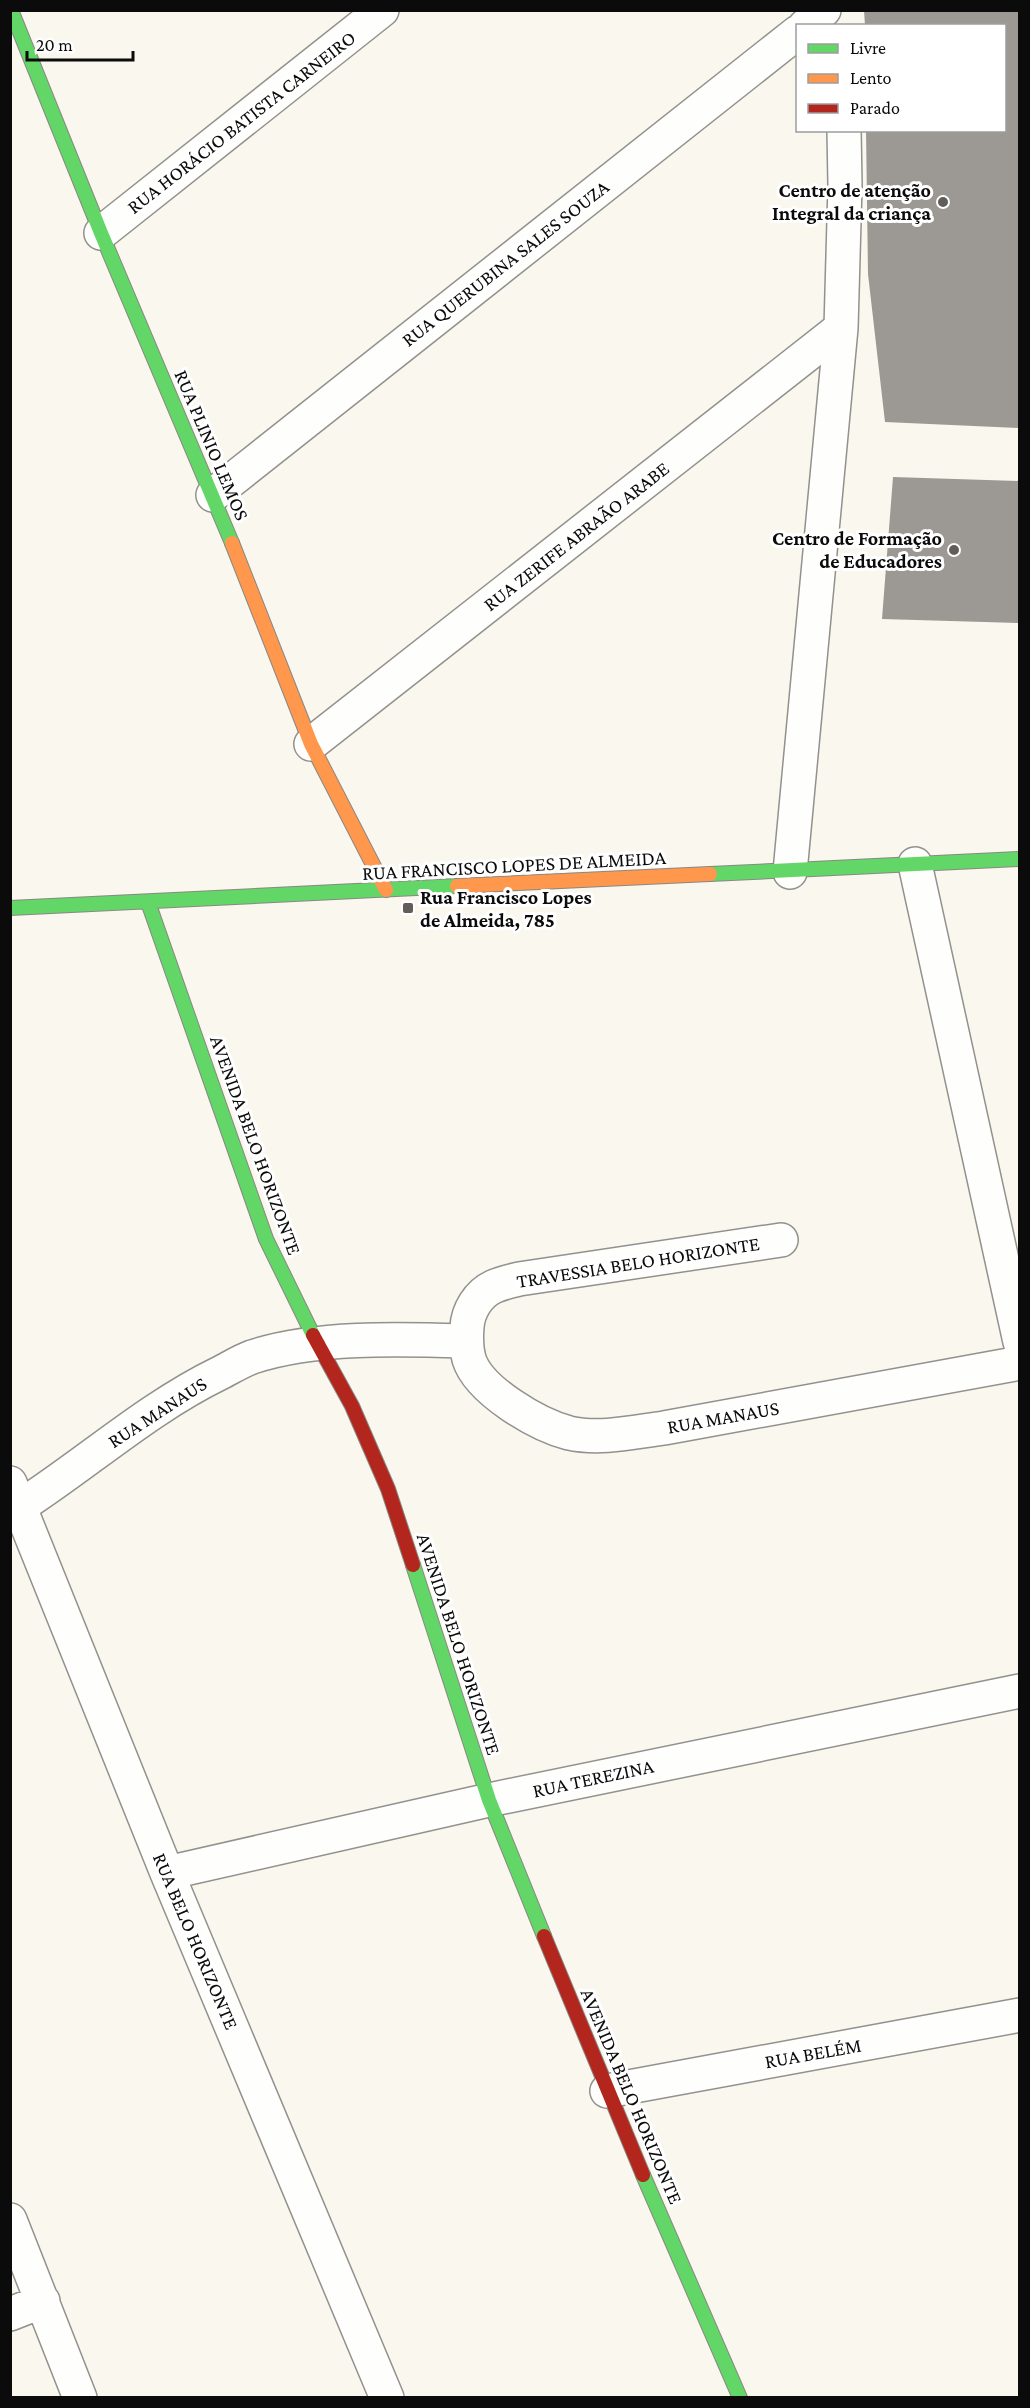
<svg xmlns="http://www.w3.org/2000/svg" width="1030" height="2408" viewBox="0 0 1030 2408" font-family="'Crimson Pro',serif">
  <style>
    .building { fill: #9c9994 }
    .lines { fill: none; stroke-linecap: round; stroke-linejoin: round }
    .street-casing { stroke: #93918d; stroke-width: 36 }
    .fast-casing { stroke: #898884; stroke-width: 16 }
    .slow-casing { stroke: #898884; stroke-width: 16 }
    .jam-casing { stroke: #898884; stroke-width: 16 }
    .street { stroke: #fefefc; stroke-width: 33 }
    .fast { stroke: #63d668; stroke-width: 14 }
    .slow { stroke: #ff974d; stroke-width: 14 }
    .jam { stroke: #b3261e; stroke-width: 14 }
    .poi-dot { fill: #5f5e5a; stroke: #fff; stroke-width: 2 }
    .labels { text-anchor: middle; stroke-width: 6; stroke-linejoin: round; paint-order: stroke }
    .street-label { font-size: 20px; fill: #0b0b0b; stroke: #fff }
    .poi-label { font-size: 20px; font-weight: bold; fill: #0b0b0b; stroke: #fff; text-anchor: end }
  </style>
  <rect width="100%" height="100%" fill="#faf7ee"/>
  <path class="building" d="M864,10H1020V428L885,422L868,274L866,130H1004V26H865Z
    M893,477L1020,481V623L882,619Z"/>
  <g class="lines">
    <defs>
      <path id="street" d="M805,26L824,10
        M101,233L382,10
        M213,495L798,32
        M311,744L841,328
        M915,864L1020,1342
        M790,872L841,328L845,185L844,130
        M781,1240L519,1279C511,1281 501,1283 493,1287C478,1294 468,1311 467,1327C466,1338 466,1348 469,1359C479,1391 538,1425 569,1433C600,1440 634,1432 664,1428L1020,1363
        M10,1483L167,1873L387,2398
        M10,1513C82,1468 144,1410 220,1373C230,1368 241,1361 252,1357C314,1336 402,1339 466,1341
        M167,1873L489,1800L1020,1691
        M607,2091L1020,2015
        M10,2220L80,2398
        M10,2314L43,2301"/>
      <path id="fast" d="M11,10L101,233L232,543
        M710,874L1020,859
        M148,902L266,1239L313,1335
        M10,908L457,886
        M413,1565L489,1800L544,1936
        M643,2175L740,2398"/>
      <path id="slow" d="M232,543L311,744L386,890
        M457,886L710,874"/>
      <path id="jam" d="M313,1335L352,1406L388,1489L413,1565
        M544,1936L643,2175"/>
    </defs>
    <use href="#street" class="street-casing"/>
    <use href="#fast" class="fast-casing"/>
    <use href="#slow" class="slow-casing"/>
    <use href="#jam" class="jam-casing"/>
    <use href="#street" class="street"/>
    <use href="#fast" class="fast"/>
    <use href="#slow" class="slow"/>
    <use href="#jam" class="jam"/>
  </g>
  <g class="poi-dot">
    <circle cx="943" cy="202" r="6"/>
    <circle cx="954" cy="550" r="6"/>
    <rect x="402" y="902" width="12" height="12" rx="3"/>
  </g>
  <g class="labels">
    <g class="street-label">
      <text transform="translate(241 122) rotate(-38)" y="7">RUA HORÁCIO BATISTA CARNEIRO</text>
      <text transform="translate(505 263) rotate(-38)" y="7">RUA QUERUBINA SALES SOUZA</text>
      <text transform="translate(212 445) rotate(67)" y="7">RUA PLINIO LEMOS</text>
      <text transform="translate(576 536) rotate(-38)" y="7">RUA ZERIFE ABRAÃO ARABE</text>
      <text transform="translate(514 865) rotate(-3)" y="7">RUA FRANCISCO LOPES DE ALMEIDA</text>
      <text transform="translate(256 1145) rotate(70)" y="7">AVENIDA BELO HORIZONTE</text>
      <text transform="translate(638 1262) rotate(-9)" y="7">TRAVESSIA BELO HORIZONTE</text>
      <text transform="translate(157 1412) rotate(-33)" y="7">RUA MANAUS</text>
      <text transform="translate(723 1417) rotate(-10)" y="7">RUA MANAUS</text>
      <text transform="translate(459 1644) rotate(72)" y="7">AVENIDA BELO HORIZONTE</text>
      <text transform="translate(593 1778) rotate(-12)" y="7">RUA TEREZINA</text>
      <text transform="translate(196 1941) rotate(67)" y="7">RUA BELO HORIZONTE</text>
      <text transform="translate(813 2053) rotate(-10)" y="7">RUA BELÉM</text>
      <text transform="translate(632 2096) rotate(67)" y="7">AVENIDA BELO HORIZONTE</text>
    </g>
    <g class="poi-label">
      <text x="931" y="197">Centro de atenção<tspan x="931" dy="23">Integral da criança</tspan></text>
      <text x="942" y="545">Centro de Formação<tspan x="942" dy="23">de Educadores</tspan></text>
      <text x="420" y="904" text-anchor="start">Rua Francisco Lopes<tspan x="420" dy="23">de Almeida, 785</tspan></text>
    </g>
  </g>
  <rect width="1030" height="2408" fill="none" stroke="#0b0b0b" stroke-width="24"/>
  <rect x="796" y="24" width="210" height="108" fill="#ffffff" stroke="#9d9d9d" stroke-width="1.5"/>
  <rect x="808" y="44" width="30" height="9" fill="#63d668" stroke="#9d9d9d" stroke-width="1.5"/>
  <text x="850" y="54" font-size="18" fill="#0b0b0b">Livre</text>
  <rect x="808" y="74" width="30" height="9" fill="#ff974d" stroke="#9d9d9d" stroke-width="1.5"/>
  <text x="850" y="84" font-size="18" fill="#0b0b0b">Lento</text>
  <rect x="808" y="104" width="30" height="9" fill="#b3261e" stroke="#9d9d9d" stroke-width="1.5"/>
  <text x="850" y="114" font-size="18" fill="#0b0b0b">Parado</text>
  <path d="M27 51v9h106v-9" fill="none" stroke="#0b0b0b" stroke-width="3"/>
  <text x="36" y="51" font-size="18" fill="#0b0b0b" stroke="#ffffff" stroke-width="4.5" paint-order="stroke">20 m</text>
</svg>
